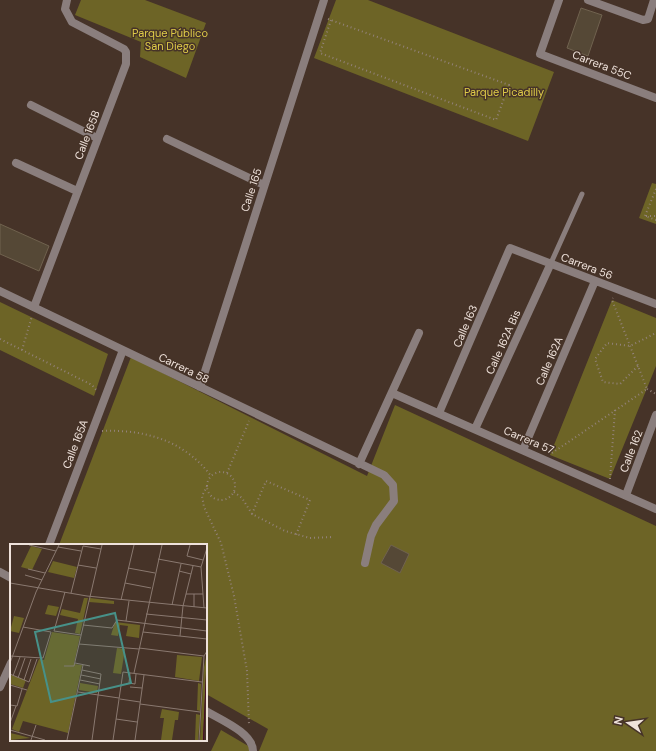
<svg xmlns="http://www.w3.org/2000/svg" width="656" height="751" viewBox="0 0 656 751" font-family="'DM Sans',sans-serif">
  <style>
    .green { fill: #6d6426 }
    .building { fill: #554836; stroke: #70624f }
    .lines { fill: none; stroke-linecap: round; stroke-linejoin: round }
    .path { stroke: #938279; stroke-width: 2; stroke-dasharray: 1 3; stroke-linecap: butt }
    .service { stroke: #8a7e7d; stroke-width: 5 }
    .minor { stroke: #8a7e7d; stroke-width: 8 }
    .labels { text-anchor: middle; stroke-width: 3; stroke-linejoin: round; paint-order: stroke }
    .park-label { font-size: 11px; fill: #dfcc48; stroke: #463328 }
    .street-label { font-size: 11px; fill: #efe2db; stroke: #463328 }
    .inset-road { fill: none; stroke: #8a7970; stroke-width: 1 }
    .view { fill: #479189; fill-opacity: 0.15; stroke: #479189; stroke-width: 2 }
    .inset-edge { fill: none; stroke: #efe2db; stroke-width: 2 }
  </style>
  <rect width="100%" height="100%" fill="#463328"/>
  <path class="green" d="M81,0H145L206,23L186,78L140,57L141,42L75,15Z
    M336,0H368L554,72L528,141L314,58Z
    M652,183L656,184V224L639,218Z
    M612,300L656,318V366L610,479L550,455Z
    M0,302L108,354L94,396L0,350Z
    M131,357L367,476L395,405L656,526V751H259L268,729L206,694V545H59Z
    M221,730L250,747L249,751H211Z"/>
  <path class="building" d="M581,8L602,15L588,56L567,48Z
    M0,224L49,246L39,271L0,254Z
    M391,545L409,554L400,573L381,563Z"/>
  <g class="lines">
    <path class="path" d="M328,19L509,85L496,120L320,53L331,20
      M656,189L645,216L656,220
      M646,216H656
      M0,339L92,385L97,391
      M22,350L32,316
      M638,366L620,384L603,382L595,359L607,343L630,346L656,333
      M647,389L656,394
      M102,431C145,429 185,441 211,476
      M552,453L647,389L612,300L613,298
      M207 486a14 14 0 1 1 28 0a14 14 0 1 1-28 0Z
      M227,473L249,421
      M610,479L615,410
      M207,486L202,496L204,507L221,543L234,596L247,671L249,725
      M234,492L242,498L252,514L285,531L310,538L333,537
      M252,514L266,481L310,500L296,535"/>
    <path class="service" d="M551,263L582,194"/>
    <path class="minor" d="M559,0L540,54L656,98
      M588,0L643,20L648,19L654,0
      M31,105L97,138
      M167,139L264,185
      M16,163L77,191
      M0,291L384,475L393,485L394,501L376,525L371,536L365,563
      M34,307L126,64V52L124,49L72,22L65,9L67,0
      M200,387L324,0
      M392,393L656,509
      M439,413L510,248L656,304
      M475,429L551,263
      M523,450L595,281
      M359,464L419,333
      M626,495L656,415
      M49,545L123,350
      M0,572L11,578
      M0,687L11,663
      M206,711C221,720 253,733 253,751"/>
  </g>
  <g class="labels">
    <g class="park-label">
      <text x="170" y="37">Parque Público<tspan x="170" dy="13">San Diego</tspan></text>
      <text x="504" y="96">Parque Picadilly</text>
    </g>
    <g class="street-label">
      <text transform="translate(602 65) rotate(21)" y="4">Carrera 55C</text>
      <text transform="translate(87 135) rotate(-69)" y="4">Calle 165B</text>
      <text transform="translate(251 190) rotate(-72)" y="4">Calle 165</text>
      <text transform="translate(587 266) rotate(21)" y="4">Carrera 56</text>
      <text transform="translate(465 326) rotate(-67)" y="4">Calle 163</text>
      <text transform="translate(503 342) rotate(-66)" y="4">Calle 162A Bis</text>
      <text transform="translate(549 361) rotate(-67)" y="4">Calle 162A</text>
      <text transform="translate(184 368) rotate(26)" y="4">Carrera 58</text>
      <text transform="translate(529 440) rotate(23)" y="4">Carrera 57</text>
      <text transform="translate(75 444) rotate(-69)" y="4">Calle 165A</text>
      <text transform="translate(631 451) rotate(-69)" y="4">Calle 162</text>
    </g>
  </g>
  <g transform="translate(10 544)">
    <rect width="197" height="197" fill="#463328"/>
    <path d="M21,2L32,5L22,26L11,23ZM43,17L67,23L64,34L38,28ZM74,54H78L70,90L65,89L68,75L50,71L52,65L70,69ZM80,54L104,57V60L79,58ZM38,61L49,63L46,72L35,70ZM4,72L14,74L9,89L0,87ZM105,78L130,81L129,94L116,92L118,82L110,81L108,92L101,91ZM42,88L70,92L64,120L72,121L58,189L13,177L9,188L2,185L29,115L34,116ZM107,104L115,105L111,130L103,129ZM197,109L193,196H190L194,123ZM167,111L192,113L189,137L165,133ZM1,131L16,136L13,144L0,140ZM70,139L88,142L87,149L69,146ZM188,139L191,140L190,167L187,166ZM152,165L169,168L168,176H165L162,196H151L154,174H150ZM186,170L190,171L188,196H185ZM0,189L9,191L20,194L0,196Z" fill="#6d6426"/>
    <path d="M197,121L194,196H193L196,128Z" fill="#470926"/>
    <path class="inset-road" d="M19,1L46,7M180,1L177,12L193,16M48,3L71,7M148,15L191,23M68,21L86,24M118,24L145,29M18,25L35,29M169,27L181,30M15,31L32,36M0,39L77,52L197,64M115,39L141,44M55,48L44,87L71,91M61,49L73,2L91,5M176,50H193M184,50V63M111,56L124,1M162,61L171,20M194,64L191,23L197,4M136,70L197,76M116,77L119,57M73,81L102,84L107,76L197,87M133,88L197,95M170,92L173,62L183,22M69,100L129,105M129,104L194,112M0,112L33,114L41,88L13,83M0,119L26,48L49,1M65,119L80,122M54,122H64L92,1M72,126L91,130L82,196M120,129L119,139L125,140L126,130M124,129L152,1M0,130L19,138L27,115M71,131L91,135M3,132L10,113M8,134L15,114M14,136L21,115M70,136L90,140M0,141L17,146M120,143L132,144M68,148L109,154M110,155L130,158M130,160L190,168M0,161L7,162L12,145M106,175L127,178M0,179L6,162M0,186L35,196M21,196L26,181M57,196L73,121M103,196L113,128L192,138M125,196L134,131M189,196L194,112L197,107"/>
    <path class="view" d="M105,69L121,139L41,158L25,88Z"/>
    <rect width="197" height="197" class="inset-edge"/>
  </g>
  <g transform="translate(628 723) rotate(283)" stroke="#463328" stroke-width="3" paint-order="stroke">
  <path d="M0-3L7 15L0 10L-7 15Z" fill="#efe2db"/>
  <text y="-6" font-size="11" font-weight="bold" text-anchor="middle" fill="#efe2db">N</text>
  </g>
</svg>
